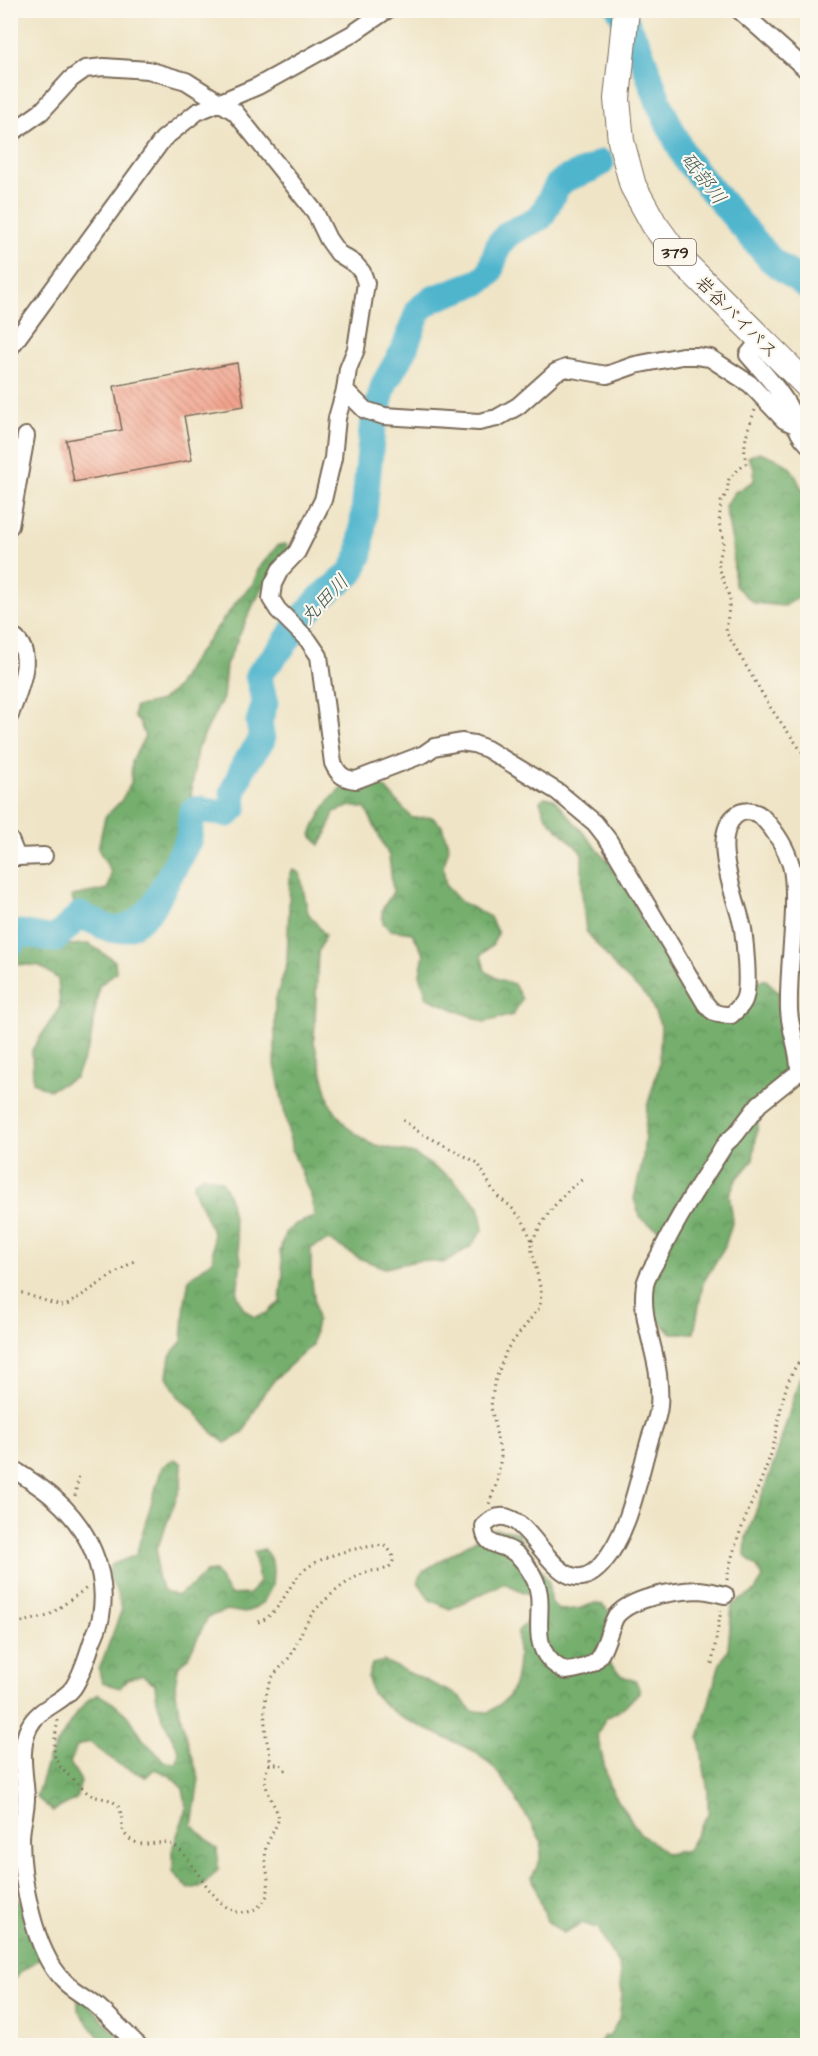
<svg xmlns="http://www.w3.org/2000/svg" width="818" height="2056" viewBox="0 0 818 2056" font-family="'Architects Daughter','Klee One',sans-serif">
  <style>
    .forest { fill: url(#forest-crowns); stroke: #586c46; stroke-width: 1.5 }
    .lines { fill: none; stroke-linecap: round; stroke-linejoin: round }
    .river { stroke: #4fb5cd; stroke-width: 27 }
    .building { fill: url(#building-back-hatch) }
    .minor-casing { stroke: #7a6b59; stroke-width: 20 }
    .highway-casing { stroke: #7a6b59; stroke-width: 28 }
    .path { stroke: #7a6b59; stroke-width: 3; stroke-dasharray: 1.5 4.5; stroke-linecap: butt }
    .minor { stroke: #fff; stroke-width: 16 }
    .highway { stroke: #fff; stroke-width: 26 }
    .labels { text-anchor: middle; stroke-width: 4.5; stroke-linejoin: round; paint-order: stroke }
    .shield { fill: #fbf7ec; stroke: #75685c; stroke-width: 1.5 }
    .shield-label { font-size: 16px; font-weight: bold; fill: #3b2a1e }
    .street-label { font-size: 18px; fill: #3b2a1e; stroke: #fbf7ec }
    .water-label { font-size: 20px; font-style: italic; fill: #425b5b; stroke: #fbf7ec }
  </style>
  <defs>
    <pattern id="forest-crowns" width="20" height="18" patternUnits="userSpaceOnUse" patternTransform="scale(1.5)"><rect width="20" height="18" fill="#74ae6d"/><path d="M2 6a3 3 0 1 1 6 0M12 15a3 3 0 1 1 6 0" fill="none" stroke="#608e59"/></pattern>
    <pattern id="building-back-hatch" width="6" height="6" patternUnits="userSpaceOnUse" patternTransform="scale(1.5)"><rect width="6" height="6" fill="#f2a08a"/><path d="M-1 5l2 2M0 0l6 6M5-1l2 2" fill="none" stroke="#c58370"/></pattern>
  </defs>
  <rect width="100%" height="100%" fill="#fbf7ec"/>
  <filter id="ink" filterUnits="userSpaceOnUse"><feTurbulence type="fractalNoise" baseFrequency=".0167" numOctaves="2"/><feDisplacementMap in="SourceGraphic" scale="12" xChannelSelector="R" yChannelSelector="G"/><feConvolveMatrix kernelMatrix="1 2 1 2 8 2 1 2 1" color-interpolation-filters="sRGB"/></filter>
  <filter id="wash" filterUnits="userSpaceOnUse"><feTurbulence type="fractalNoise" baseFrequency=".008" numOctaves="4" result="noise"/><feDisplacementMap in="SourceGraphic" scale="24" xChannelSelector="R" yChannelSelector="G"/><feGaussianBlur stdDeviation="1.35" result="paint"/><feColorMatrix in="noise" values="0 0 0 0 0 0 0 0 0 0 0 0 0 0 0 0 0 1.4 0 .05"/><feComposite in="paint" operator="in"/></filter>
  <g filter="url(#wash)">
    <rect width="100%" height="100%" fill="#efe4c6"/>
    <path class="forest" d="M759,452C773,457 788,461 795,475C799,483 800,488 807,495L806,592L785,606L754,603L735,586L732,541L725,506L735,492L754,481V468L748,457Z
      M286,544L289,550L275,567L254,603L226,665L223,698L197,749L186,834L162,879L154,902L126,921L113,924L92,917L75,909L72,896L108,889L111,872L98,849L105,817L121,801L131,783L132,761L145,736L140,723L134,717L135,707L161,701L176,688L190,664L240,597L253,584L259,568L278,545Z
      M374,782L385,788L412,818L432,817L442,826L449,848L443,867L446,886L461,902L490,917L498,934L492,945L481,955L485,971L498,979L514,984L522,999L513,1015L484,1022L427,998L420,974L424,954L412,933L391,930L383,923L382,910L393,892L389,856L366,809L351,806L334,812L327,833L320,845L311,835C320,813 328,798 347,784L357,786Z
      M545,797L554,799L625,881L637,910L696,1006L708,1017L720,1021L749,995L759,980H766L780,993L777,1003L783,1017L807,1020V1031L797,1041L793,1062L758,1123L753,1160L736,1180L729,1195L733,1220L725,1246L703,1283L694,1333H671L650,1312L651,1285L663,1243L661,1231L641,1219L634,1199L643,1158L647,1107L659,1066L661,1026L649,999L617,969L586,931L582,895V853L546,817L540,801Z
      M293,870L300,873L308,913L325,935L318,953L314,1042L330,1104L347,1127L371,1144L414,1154L452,1179L479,1206L483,1230L470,1247L443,1263L421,1260L385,1268L361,1259L329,1240L311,1248V1274L317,1321L312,1345L276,1378L264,1393L243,1433L225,1443L213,1433L192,1408L178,1396L167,1376L170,1356L182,1341L185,1302L189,1279L213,1260V1234L193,1187L195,1181L203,1175L222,1181L229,1197L241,1260L237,1294L243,1308L254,1317L265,1314L280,1302L283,1272L280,1251L285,1233L296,1224L314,1217L312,1199L292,1150L275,1064V1001L287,964L290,875Z
      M26,943H39L45,946L89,944L115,961L116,972L99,986L90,1044L75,1078L49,1090L33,1082L32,1050L60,1007L58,979L40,966L14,964L11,950Z
      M807,1372V2045H598L604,2036L609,2037L619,2019L622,1995L619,1964L605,1943L599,1929L582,1923L563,1933L547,1921L532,1877L540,1860L542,1842L510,1789L494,1768L474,1751L400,1717L387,1707L372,1693L368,1678L372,1664L384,1661L459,1696L472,1711L489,1712C495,1708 503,1702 508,1697C520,1680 518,1651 518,1631L535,1614L531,1595L504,1583L450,1609L430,1600L418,1582L423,1571L494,1529L517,1532L549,1583L550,1601L559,1610L578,1609L595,1603L603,1605L618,1622L614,1643L607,1662L622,1676L636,1681L640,1691L625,1707L605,1719L597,1735L609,1785L623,1809L640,1833L667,1854L687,1850L708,1814V1791L699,1738L719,1666L728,1649L732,1605L754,1592L763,1578L757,1567L745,1556L746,1538L775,1460L800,1377Z
      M174,1459L182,1463L181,1486L157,1549V1576L163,1590L176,1596L193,1585L206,1572L215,1571L230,1595L250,1594L259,1581L254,1552L264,1549L272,1561L273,1571L272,1586L263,1603L245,1613L227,1610L208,1617L188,1657L178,1668L175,1685L179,1712L199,1779L192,1825L217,1849L218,1870L203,1886L188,1889L173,1871V1847L187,1808L183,1789L169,1775L154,1769L146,1777L120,1765L89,1742L77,1746L70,1763L81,1781L76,1799L53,1811L36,1797L48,1759L75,1715L89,1699L98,1694L113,1703L130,1718L142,1738L165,1762L177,1763L179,1751C168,1729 156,1709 155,1684L142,1675L128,1679L120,1688L102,1683L99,1670L122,1609L115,1588L108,1575L111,1565L136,1555L162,1467Z
      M11,1894L22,1903L42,1957L21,1972L11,1984Z
      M78,1998L85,2000L126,2045H105L78,2010Z"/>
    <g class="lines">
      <path class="river" d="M620,10L639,48L661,108L686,160L771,260L808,287
        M10,945L21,933L55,939L80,915C90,919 101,926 111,929C128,933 146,916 155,903L189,839L192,812L196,809L228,814L234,808L233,792L244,765L262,740L259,722L265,703L258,675L283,646L299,622L321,597L351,573L360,554L372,430L384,384L404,350L419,309L433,299L479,282L489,274L499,244L508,234L541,217L557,186L565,179L591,169L601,163"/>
    </g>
    <g id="blocks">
      <path class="building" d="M237,363L244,406L184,416L192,460L74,482L66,440L122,430L114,386Z"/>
    </g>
  </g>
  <g filter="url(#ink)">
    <use href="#blocks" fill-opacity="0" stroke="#7a6b59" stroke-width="1.5"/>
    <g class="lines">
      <defs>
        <path id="minor" d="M739,10L808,71
          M10,134L41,112L71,79L85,69L104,67L148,70L186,81L235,112L315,212L328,239L338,253L355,264L362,272L366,283L356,349L348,369L345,390L337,418L333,458L323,500L297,552L280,570L273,584L271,599L278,610L308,640L319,656L333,763C338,774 343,779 356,780L424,754L434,747L461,742L474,744L487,749L558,792L595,823L609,841L705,1003C713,1014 718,1015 731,1015C737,1010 743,1005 745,997C749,984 745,944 743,929C738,901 709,839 735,816C743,809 756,810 763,818C775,831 786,847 791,865C795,879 794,895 794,910C793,943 788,977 789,1010C790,1032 800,1051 799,1072L759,1104L736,1134L726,1143C702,1180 678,1216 659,1256C654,1265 647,1275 645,1285C640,1315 654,1345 658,1374C659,1384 660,1396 659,1406C658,1419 651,1433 648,1446C637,1484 629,1533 602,1564C553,1619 528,1481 484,1526C484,1547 498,1543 512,1551C522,1557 530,1570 535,1580C547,1606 529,1638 550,1660C554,1665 560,1668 565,1671C595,1668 600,1660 609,1633C611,1628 613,1621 616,1616C632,1597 674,1591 698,1590C706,1590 716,1593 725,1595
          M760,340L748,355C763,372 781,391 791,411C798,426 795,431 808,444
          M10,348L163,139L197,112L258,86L352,34L387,10
          M345,390L365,410L384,416L479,422L497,418L518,406L556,372L566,368L607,375L635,365L682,356H696L710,358L750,384L784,420L808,431
          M10,526L26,436
          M10,635C39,650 18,691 10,715
          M10,840L17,857L44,856
          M10,1467C25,1477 42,1487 55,1499C88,1528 109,1572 101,1616C100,1625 95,1634 92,1642C87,1657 82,1675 73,1688C61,1704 39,1707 29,1727C18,1750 25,1774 26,1798C26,1812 21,1825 21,1839C21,1879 34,1951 63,1980C72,1990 86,1996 96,2005C111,2018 124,2032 139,2046"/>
        <path id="highway" d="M626,10L617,99L621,141L633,186L654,224L678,257L808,386"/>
      </defs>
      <use href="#minor" class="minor-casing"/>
      <use href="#highway" class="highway-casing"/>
      <path class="path" d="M755,410C748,428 742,443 746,463L729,478L727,493L721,502L719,523L724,541L718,564L730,599L726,632L772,710L808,760
        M403,1120L419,1132L478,1163L491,1187L499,1198L509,1205L522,1219L532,1241V1251L541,1291L540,1307L507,1349L494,1384L491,1407L501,1456L497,1482L488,1507
        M532,1241C545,1217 560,1194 583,1179
        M10,1289L61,1306L67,1305L137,1259
        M75,1496L79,1475
        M727,1580C734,1536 756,1497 771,1454C782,1420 779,1378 808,1352
        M10,1625L48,1616L88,1587
        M712,1664L721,1610
        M58,1720C53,1750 48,1760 74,1780C79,1784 85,1792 91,1795C98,1799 109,1797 116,1804C128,1815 114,1833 135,1842C148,1848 162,1838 175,1846C197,1861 222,1933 258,1907C278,1893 262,1867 266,1847C269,1838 276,1828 279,1818C276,1807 268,1796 266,1785C263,1772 269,1769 270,1759C270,1751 267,1744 266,1736C264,1719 263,1694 272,1678C277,1669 287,1663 292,1653C300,1637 306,1619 319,1606C332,1593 350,1578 367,1572C374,1570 384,1571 389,1567C398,1559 391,1550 383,1545C358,1547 318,1555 300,1574C285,1590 278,1619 254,1623
        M269,1764H280L287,1772"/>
      <use href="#minor" class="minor"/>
      <use href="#highway" class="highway"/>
    </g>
  </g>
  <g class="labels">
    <rect class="shield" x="654" y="239" width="42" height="26" rx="4.5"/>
    <g class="shield-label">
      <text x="675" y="258">379</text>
    </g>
    <g class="street-label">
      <text transform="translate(737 317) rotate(45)" y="6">岩谷バイパス</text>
    </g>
    <g class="water-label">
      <text transform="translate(704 178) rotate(53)" y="7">砥部川</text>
      <text transform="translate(324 599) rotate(-46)" y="7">丸田川</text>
    </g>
  </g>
  <rect width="818" height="2056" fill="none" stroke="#fbf7ec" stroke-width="36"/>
</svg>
